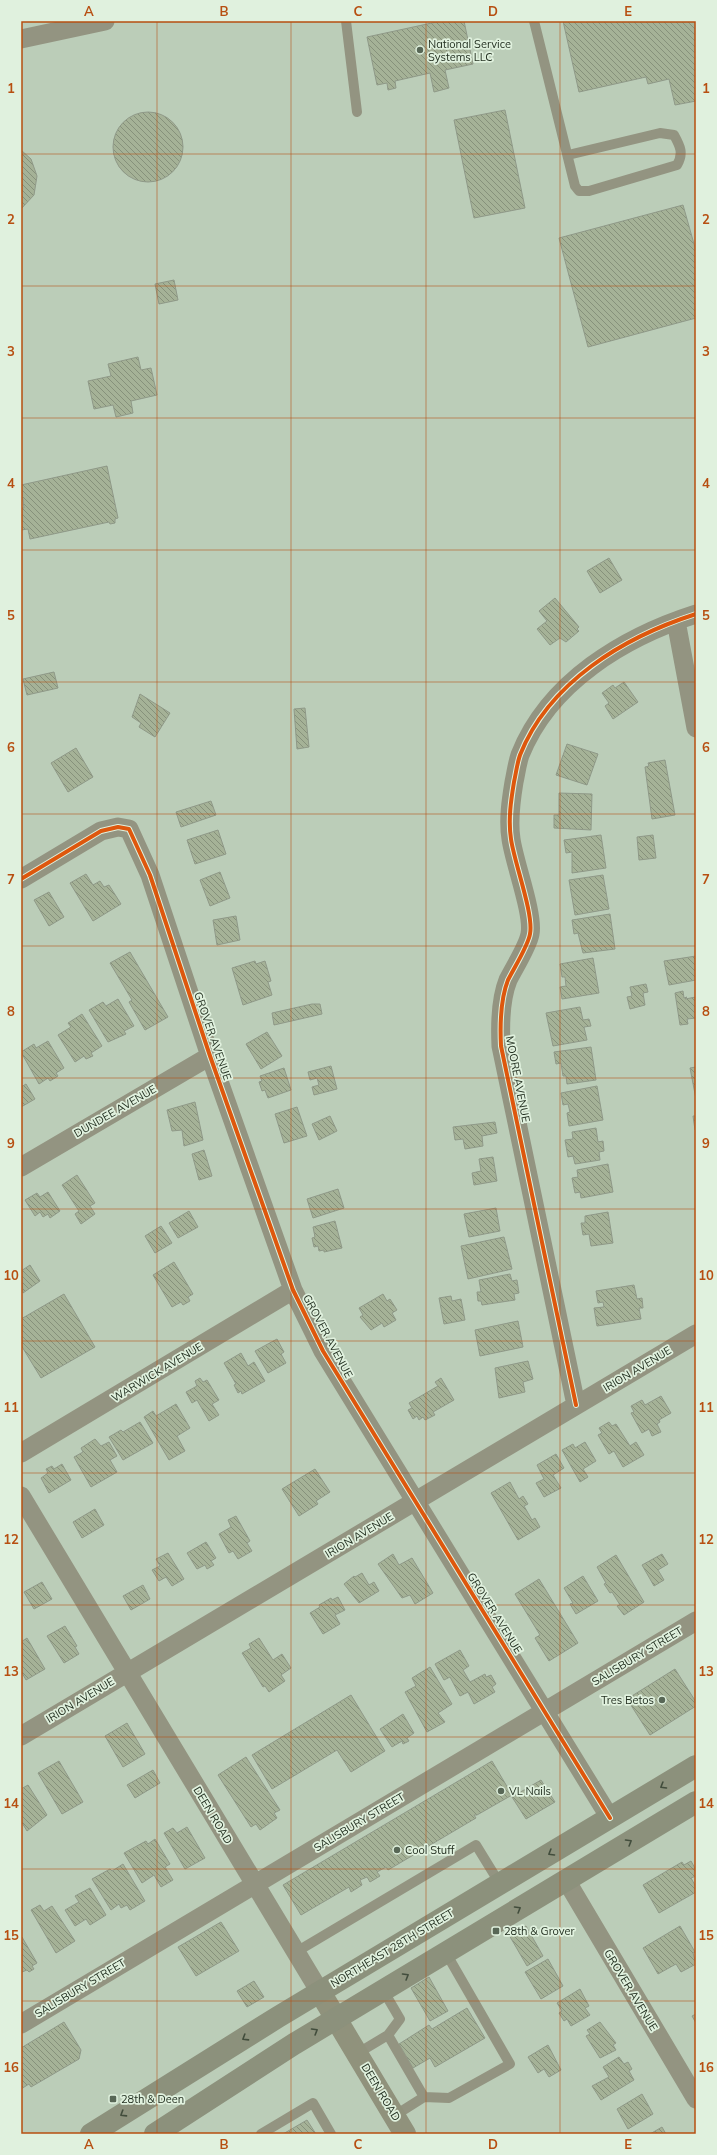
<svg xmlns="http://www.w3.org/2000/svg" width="717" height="2155" viewBox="0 0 717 2155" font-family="Mulish,sans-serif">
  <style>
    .building { fill: url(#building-back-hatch); stroke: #8f9988 }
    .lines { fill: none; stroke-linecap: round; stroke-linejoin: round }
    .lane { stroke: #939481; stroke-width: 10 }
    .street { stroke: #939481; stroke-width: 19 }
    .secondary { stroke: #90927c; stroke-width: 22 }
    .primary { stroke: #8c917c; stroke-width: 22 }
    .cycleway-casing { stroke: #e0f1de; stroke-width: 6 }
    .cycleway { stroke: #de570d; stroke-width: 4 }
    .oneway { stroke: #424d3c }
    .grid { fill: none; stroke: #b74f11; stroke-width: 1; stroke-opacity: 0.55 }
    .poi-dot { fill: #586756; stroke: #e0f1de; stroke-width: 1.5 }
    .labels { text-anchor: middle; stroke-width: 3.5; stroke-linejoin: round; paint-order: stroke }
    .poi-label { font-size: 11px; fill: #233021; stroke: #e0f1de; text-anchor: start }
    .street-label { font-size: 11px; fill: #233021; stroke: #e0f1de }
    .neatline { fill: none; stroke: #b74f11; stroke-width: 1.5 }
    .grid-label { font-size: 13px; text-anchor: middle; font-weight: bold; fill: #b74f11 }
  </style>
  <defs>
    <pattern id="building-back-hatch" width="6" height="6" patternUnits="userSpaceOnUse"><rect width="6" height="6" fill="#a5b297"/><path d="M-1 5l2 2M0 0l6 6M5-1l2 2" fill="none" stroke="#86917b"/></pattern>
  </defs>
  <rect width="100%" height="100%" fill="#bbcdb8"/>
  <path class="building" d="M441,21H464L473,64L445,70L449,88L434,92L430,73L395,81L396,88L388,90L387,83L377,85L367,37Z
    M563,21H696V101L675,105L669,79L648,84L646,77L579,92Z
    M505,110L525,208L474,218L454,120Z
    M113 147a35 35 0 1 1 70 0a35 35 0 1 1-70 0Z
    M21,150L31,159L37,176L34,195L21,209Z
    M683,205L696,251V318L588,347L559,238Z
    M174,280L178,300L159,304L155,284Z
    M138,357L141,370L151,368L157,395L131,401L133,413L116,417L113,405L94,409L88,381L111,376L108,364Z
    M107,466L118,518L115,519V523L110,524L109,522L30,539L28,529L21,530V508H24L21,485Z
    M609,558L622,580L600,593L587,571Z
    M555,598L579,627L577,629L579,631L566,642L560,638L550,645L537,629L547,621L539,611Z
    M54,672L58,688L27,695L23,679Z
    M624,682L638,702L613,719L605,706L609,703L602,693L613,685L615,688Z
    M140,694L170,713L155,737L139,727L141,723L132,717Z
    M305,708L309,747L297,749L294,709Z
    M567,744L598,754L587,785L556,775Z
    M76,748L93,777L68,792L51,763Z
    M665,760L675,815L652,819L645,767L649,766L648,763Z
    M559,793L592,794L591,830L554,828V815H559Z
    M211,801L216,815L181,827L176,812Z
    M218,830L226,854L195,864L187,840Z
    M601,835L606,868L572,873V852L566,853L564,840Z
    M653,835L656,858L639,860L637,837Z
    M220,872L230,898L210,906L200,880Z
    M86,874L93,885L100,881L104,887L109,885L121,904L93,921L70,883Z
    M603,875L609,909L575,915L569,880Z
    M49,892L64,917L49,926L34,900Z
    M610,914L615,949L583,953L578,933L574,934L572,920Z
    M236,916L240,940L217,945L213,920Z
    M130,952L168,1017L145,1030L129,1002L132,1000L110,963Z
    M696,956V980L669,985L664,961Z
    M593,958L599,993L562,999L560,987L566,986L565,977H562L560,964Z
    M255,961L256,964L265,961L271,981L268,982L272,995L243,1005L232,968Z
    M646,984L648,992L643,993L645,1005L630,1009L627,997L632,996L630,987Z
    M683,991L684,998L687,997L685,999L696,997V1018L687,1019L688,1024L680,1025L675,993Z
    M118,999L134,1026L124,1031L126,1034L108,1042L89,1010L103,1002L106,1006Z
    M312,1004H320L322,1014L274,1025L272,1013Z
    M580,1007L583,1020L589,1019L591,1026L584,1027L587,1040L553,1046L546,1013Z
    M82,1014L102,1046L91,1053L93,1056L86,1059L84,1056L75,1062L58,1035L71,1027L68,1023Z
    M267,1032L282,1056L261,1069L246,1044Z
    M48,1041L64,1068L56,1073L58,1076L50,1081L48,1078L39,1084L21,1052L34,1044L36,1048Z
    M591,1047L596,1080L567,1084L566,1076H563L561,1063L556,1064L554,1052Z
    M331,1066L337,1089L314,1095L312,1087L319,1085L317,1078L310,1080L308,1072Z
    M696,1067V1099L690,1068Z
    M284,1068L291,1090L268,1098L265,1090L262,1091L259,1082L262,1081L260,1076Z
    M26,1084L35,1099L21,1107V1087Z
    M597,1086L603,1120L569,1126L567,1113L570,1112L568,1104L563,1105L561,1093Z
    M195,1102L203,1140L184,1146L182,1130L172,1131L167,1110Z
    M297,1107L307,1136L284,1143L275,1114Z
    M330,1116L337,1131L319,1140L312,1124Z
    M693,1116H696V1130H695Z
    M495,1122L497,1133L482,1136L483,1146L465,1149L463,1139L455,1140L453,1127Z
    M596,1128L598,1142L603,1141L604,1151L599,1152L600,1160L575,1164L573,1156L568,1157L565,1140L573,1139L572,1132Z
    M204,1150L212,1176L199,1180L192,1154Z
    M493,1157L497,1181L474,1185L472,1173L481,1171L479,1159Z
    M608,1164L613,1192L581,1198L580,1192L575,1193L572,1178L578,1177L577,1170Z
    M77,1175L95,1203L90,1206L95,1214L81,1224L75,1214L79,1211L62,1185Z
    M338,1189L344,1208L313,1218L307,1199Z
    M48,1192L60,1211L50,1218L48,1214L43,1217L40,1212L35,1216L25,1200L37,1193L40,1197Z
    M496,1208L500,1231L469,1237L464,1214Z
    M189,1211L198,1227L178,1238L169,1223Z
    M608,1212L613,1243L591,1246L589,1234L583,1235L581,1223H585V1216Z
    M335,1221L342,1248L324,1252V1250L319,1251L318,1246L314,1247L312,1238L315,1237L313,1227Z
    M161,1226L172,1243L155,1253L145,1236Z
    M504,1237L512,1269L468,1279L461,1246Z
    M174,1262L193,1294L188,1297L190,1301L183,1305L181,1302L172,1307L153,1275Z
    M30,1265L40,1281L23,1293L21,1271Z
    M510,1274L512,1281L517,1280L519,1293L514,1294L515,1300L482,1305L481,1301H478L477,1292H481L479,1280Z
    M634,1285L637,1299L642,1298L643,1308H639L641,1319L597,1326L594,1308L604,1307L603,1302L598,1303L596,1291Z
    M64,1294L95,1347L41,1378L21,1345V1319Z
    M383,1294L387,1301L390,1299L397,1310L392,1313L396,1320L384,1327L382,1323L371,1330L360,1317L363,1315L359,1308Z
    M451,1296L452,1301L461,1299L465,1320L444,1324L439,1298Z
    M518,1321L523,1347L480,1356L475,1330Z
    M277,1339L284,1352L281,1354L286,1363L268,1373L255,1351Z
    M241,1353L248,1366L254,1362L265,1381L242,1394L241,1391L238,1393L234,1385L236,1384L224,1363Z
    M528,1361L533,1379L523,1382L525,1392L499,1398L495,1368Z
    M200,1378L203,1382L207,1380L219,1400L212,1404L219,1415L209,1421L197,1400L192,1403L186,1392L197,1386L195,1381Z
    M441,1378L454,1400L433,1412L435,1415L425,1420L423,1417L419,1420L417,1416L413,1419L408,1410L412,1408L409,1403L438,1386L435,1382Z
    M661,1396L671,1413L659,1420L660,1422L657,1424L661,1432L652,1436L649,1429L642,1433L631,1413L634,1412L631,1406L642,1400L645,1405Z
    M176,1404L190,1428L177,1436L185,1451L169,1460L144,1417L153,1411L156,1416Z
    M140,1422L153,1443L123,1460L109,1437L121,1430L123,1432Z
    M609,1422L612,1426L616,1424L630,1446L636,1442L644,1455L623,1467L614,1451L609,1454L598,1435L602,1433L599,1428Z
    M95,1439L101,1446L109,1442L117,1456L110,1460L117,1472L91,1487L74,1457L83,1452L81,1448Z
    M585,1442L596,1461L583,1469L588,1477L580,1482L562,1450L573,1444L575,1448Z
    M556,1454L564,1468L553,1475L561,1488L544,1497L536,1483L544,1479L537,1465Z
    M62,1464L71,1480L49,1493L41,1478L48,1473L46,1469L52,1466L54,1469Z
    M315,1469L330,1492L316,1501L318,1504L299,1516L282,1489Z
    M510,1482L519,1499L523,1496L528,1504L524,1506L532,1520L535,1518L540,1527L518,1540L491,1493Z
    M95,1509L104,1525L82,1538L73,1522Z
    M236,1516L250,1541L247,1543L252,1551L238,1559L233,1551L229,1553L219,1534L231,1527L228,1520Z
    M206,1542L216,1558L211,1561L214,1565L207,1569L205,1565L197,1569L187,1553Z
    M168,1553L184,1579L172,1586L166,1577L159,1581L152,1570L160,1566L156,1559Z
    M393,1554L399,1565L412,1558L433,1593L415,1604L410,1595L402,1598L378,1564Z
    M662,1554L668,1564L658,1570L664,1580L654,1586L642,1565Z
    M616,1555L644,1602L624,1615L617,1606L620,1605L612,1592L610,1593L604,1584L606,1583L597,1567Z
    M362,1573L369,1585L374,1582L379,1591L359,1603L344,1584L354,1576L355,1577Z
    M583,1576L598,1601L576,1614L570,1604L573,1603L564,1588Z
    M539,1579L578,1643L549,1661L535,1638L540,1635L515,1594Z
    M42,1582L52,1599L34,1609L24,1592Z
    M143,1585L150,1599L131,1610L123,1596Z
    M338,1597L345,1610L335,1615L340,1624L323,1634L310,1613L320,1607L319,1605L331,1598L332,1600Z
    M65,1626L77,1646L75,1647L79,1654L64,1663L47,1636Z
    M27,1638L45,1669L26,1680L21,1671V1642Z
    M259,1638L273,1660L282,1654L291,1668L281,1675L285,1681L269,1692L265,1686L263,1687L242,1653L251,1648L249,1644Z
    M460,1650L469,1666L463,1670L470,1682L485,1674L486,1677L491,1675L496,1684L492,1687L495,1692L474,1704L468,1692L460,1696L450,1677L444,1680L435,1664Z
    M430,1667L452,1704L438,1713L445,1722L427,1732L405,1692L416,1686L412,1678Z
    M675,1669L696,1702V1706L650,1735L627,1699Z
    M351,1695L385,1751L351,1772L337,1750L272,1789L252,1755Z
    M403,1714L414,1733L407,1738L409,1741L403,1744L402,1741L392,1747L380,1729Z
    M127,1723L145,1754L123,1767L105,1736Z
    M246,1757L280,1810L274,1813L277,1818L260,1830L256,1824L251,1827L218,1775Z
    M59,1761L83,1802L62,1814L38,1773Z
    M492,1761L512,1795L477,1815H474L476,1818L388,1870L386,1867L377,1872L380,1876L370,1882L367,1877L360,1880L362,1885L351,1892L349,1887L301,1915L283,1885Z
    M153,1770L160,1783L135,1798L127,1785Z
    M541,1780L555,1802L526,1819L512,1797Z
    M28,1785L47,1815L27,1831L21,1821V1789Z
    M187,1827L205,1858L185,1869L164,1833L173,1828L177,1833Z
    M155,1839L170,1864L165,1867L173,1880L161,1887L154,1875L142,1883L124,1853L146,1841L148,1844Z
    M691,1861L696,1870V1876L691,1878L696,1887V1892L659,1913L643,1885L682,1862L684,1865Z
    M123,1864L145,1901L130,1910L127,1905L121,1908L119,1904L111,1910L92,1879L110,1869L112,1871Z
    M90,1888L106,1915L90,1925L86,1919L75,1926L65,1910L79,1902L75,1896Z
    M40,1905L44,1911L52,1906L75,1941L56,1953L31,1910Z
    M221,1922L239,1951L196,1976L178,1947Z
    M526,1926L543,1956L527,1966L509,1935Z
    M680,1926L695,1952L693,1953L696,1964L681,1972L676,1964L658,1974L643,1948Z
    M22,1937L37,1963L32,1966L34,1969L29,1972L27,1970L22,1972L21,1971Z
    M548,1959L563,1986L541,1999L525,1972Z
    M429,1977L448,2011L430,2021L411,1988Z
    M254,1981L264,1997L247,2007L237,1991Z
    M580,1989L589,2006L585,2008L590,2015L571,2026L567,2019L564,2021L559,2013L562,2011L557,2003Z
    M467,2008L485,2038L435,2067L430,2058L413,2068L399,2044L429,2025L432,2029Z
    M696,2014V2023L692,2016Z
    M64,2022L81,2050L79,2059L31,2087L29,2084L21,2089V2048Z
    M600,2022L616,2043L613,2045L616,2050L600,2058L586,2036L590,2034L587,2030Z
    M548,2045L561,2070L549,2077L544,2069L538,2073L528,2057Z
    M619,2057L624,2064L628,2062L632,2069L629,2071L634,2080L601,2100L592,2086L609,2077L603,2067Z
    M642,2094L653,2114L628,2129L617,2109Z
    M307,2120L316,2134H283Z
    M662,2127L666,2134H650Z"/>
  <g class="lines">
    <path class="lane" d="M346,21L357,112
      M534,21L575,186L579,191H589L677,165C684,153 680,146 674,135L660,133L568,155
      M296,1952L476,1845L500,1884
      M383,1990L400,2019L388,2035
      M358,2053L388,2035L424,2097L394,2116
      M424,2097L449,2098L510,2064L446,1953
      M261,2134L313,2103L331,2134"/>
    <path class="street" d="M21,39L105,21
      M676,621L696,728
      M21,879L101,831L118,827L129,829L150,875L210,1056L293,1290L323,1351L610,1818
      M21,1167L210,1056
      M576,1405L501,1046C500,1025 500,1000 508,980C514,968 528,946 530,934C534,914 514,862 511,839C508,820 511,800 514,782C516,773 517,764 520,755C549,682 624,637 696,614
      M21,1453L293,1290
      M21,1496L320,1992
      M21,1736L696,1334
      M566,1880L696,2099
      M21,2024L696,1621"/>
    <path class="secondary" d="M320,1992L405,2134"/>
    <path class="primary" d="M91,2134L278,2017L696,1766
      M155,2134L294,2044L696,1802"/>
    <defs>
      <path id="cycleway" d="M21,879L101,831L118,827L129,829L150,875L210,1056L293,1290L323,1351L610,1818
        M576,1405L501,1046C500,1025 500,1000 508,980C514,968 528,946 530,934C534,914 514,862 511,839C508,820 511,800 514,782C516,773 517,764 520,755C549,682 624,637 696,614"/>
    </defs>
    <use href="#cycleway" class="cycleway-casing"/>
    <use href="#cycleway" class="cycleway"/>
  </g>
  <defs><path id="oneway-chevron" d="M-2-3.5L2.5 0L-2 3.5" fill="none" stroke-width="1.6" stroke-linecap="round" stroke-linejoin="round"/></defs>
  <g class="oneway">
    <use href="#oneway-chevron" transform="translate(663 1786) rotate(149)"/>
    <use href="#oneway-chevron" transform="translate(629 1842) rotate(-31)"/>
    <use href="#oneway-chevron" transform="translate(551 1853) rotate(149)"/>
    <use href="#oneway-chevron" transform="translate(518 1909) rotate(-31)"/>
    <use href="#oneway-chevron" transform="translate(406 1976) rotate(-31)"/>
    <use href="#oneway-chevron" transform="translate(315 2031) rotate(-31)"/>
    <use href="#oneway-chevron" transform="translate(245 2038) rotate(148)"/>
    <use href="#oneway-chevron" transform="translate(123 2114) rotate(148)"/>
  </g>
  <path class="grid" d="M157,21V2134M291,21V2134M426,21V2134M560,21V2134M21,154H696M21,286H696M21,418H696M21,550H696M21,682H696M21,814H696M21,946H696M21,1078H696M21,1209H696M21,1341H696M21,1473H696M21,1605H696M21,1737H696M21,1869H696M21,2001H696"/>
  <g class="poi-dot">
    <circle cx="420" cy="50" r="4"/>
    <circle cx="662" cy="1700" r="4"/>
    <circle cx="501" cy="1791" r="4"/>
    <circle cx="397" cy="1850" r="4"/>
    <rect x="492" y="1927" width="8" height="8" rx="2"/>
    <rect x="109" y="2095" width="8" height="8" rx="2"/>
  </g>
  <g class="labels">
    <g class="poi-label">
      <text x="428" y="48">National Service<tspan x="428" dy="13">Systems LLC</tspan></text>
      <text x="654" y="1704" text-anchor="end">Tres Betos</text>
      <text x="509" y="1795">VL Nails</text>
      <text x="405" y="1854">Cool Stuff</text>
      <text x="504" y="1935">28th &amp; Grover</text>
      <text x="121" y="2103">28th &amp; Deen</text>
    </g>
    <g class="street-label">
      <text transform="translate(213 1036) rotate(71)" y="4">GROVER AVENUE</text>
      <text transform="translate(518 1079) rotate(79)" y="4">MOORE AVENUE</text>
      <text transform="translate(115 1111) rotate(-30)" y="4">DUNDEE AVENUE</text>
      <text transform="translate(328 1336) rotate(62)" y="4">GROVER AVENUE</text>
      <text transform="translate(637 1369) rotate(-31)" y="4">IRION AVENUE</text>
      <text transform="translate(157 1372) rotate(-31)" y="4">WARWICK AVENUE</text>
      <text transform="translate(359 1535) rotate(-31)" y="4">IRION AVENUE</text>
      <text transform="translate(495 1613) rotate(58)" y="4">GROVER AVENUE</text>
      <text transform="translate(637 1656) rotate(-31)" y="4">SALISBURY STREET</text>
      <text transform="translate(80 1700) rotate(-31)" y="4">IRION AVENUE</text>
      <text transform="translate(213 1815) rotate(59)" y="4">DEEN ROAD</text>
      <text transform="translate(359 1822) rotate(-31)" y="4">SALISBURY STREET</text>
      <text transform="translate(392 1948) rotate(-31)" y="4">NORTHEAST 28TH STREET</text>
      <text transform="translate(80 1988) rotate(-31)" y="4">SALISBURY STREET</text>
      <text transform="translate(631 1990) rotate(59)" y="4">GROVER AVENUE</text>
      <text transform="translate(381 2092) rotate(59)" y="4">DEEN ROAD</text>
    </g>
  </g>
  <rect width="717" height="2155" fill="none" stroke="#e0f1de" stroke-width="44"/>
  <rect x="22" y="22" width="673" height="2111" class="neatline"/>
  <g class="grid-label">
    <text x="89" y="16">A</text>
    <text x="224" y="16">B</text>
    <text x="358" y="16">C</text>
    <text x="493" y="16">D</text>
    <text x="628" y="16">E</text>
    <text x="11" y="93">1</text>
    <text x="706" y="93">1</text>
    <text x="11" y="224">2</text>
    <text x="706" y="224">2</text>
    <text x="11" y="356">3</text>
    <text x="706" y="356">3</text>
    <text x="11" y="488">4</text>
    <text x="706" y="488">4</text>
    <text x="11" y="620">5</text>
    <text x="706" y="620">5</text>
    <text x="11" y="752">6</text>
    <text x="706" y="752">6</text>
    <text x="11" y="884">7</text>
    <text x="706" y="884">7</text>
    <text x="11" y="1016">8</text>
    <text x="706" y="1016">8</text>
    <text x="11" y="1148">9</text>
    <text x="706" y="1148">9</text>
    <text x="11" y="1280">10</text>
    <text x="706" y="1280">10</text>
    <text x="11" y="1412">11</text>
    <text x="706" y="1412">11</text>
    <text x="11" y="1544">12</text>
    <text x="706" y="1544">12</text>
    <text x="11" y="1676">13</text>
    <text x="706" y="1676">13</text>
    <text x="11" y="1808">14</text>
    <text x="706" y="1808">14</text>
    <text x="11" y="1940">15</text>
    <text x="706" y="1940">15</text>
    <text x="11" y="2072">16</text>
    <text x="706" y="2072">16</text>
    <text x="89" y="2149">A</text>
    <text x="224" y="2149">B</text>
    <text x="358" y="2149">C</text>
    <text x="493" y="2149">D</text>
    <text x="628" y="2149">E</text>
  </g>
</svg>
